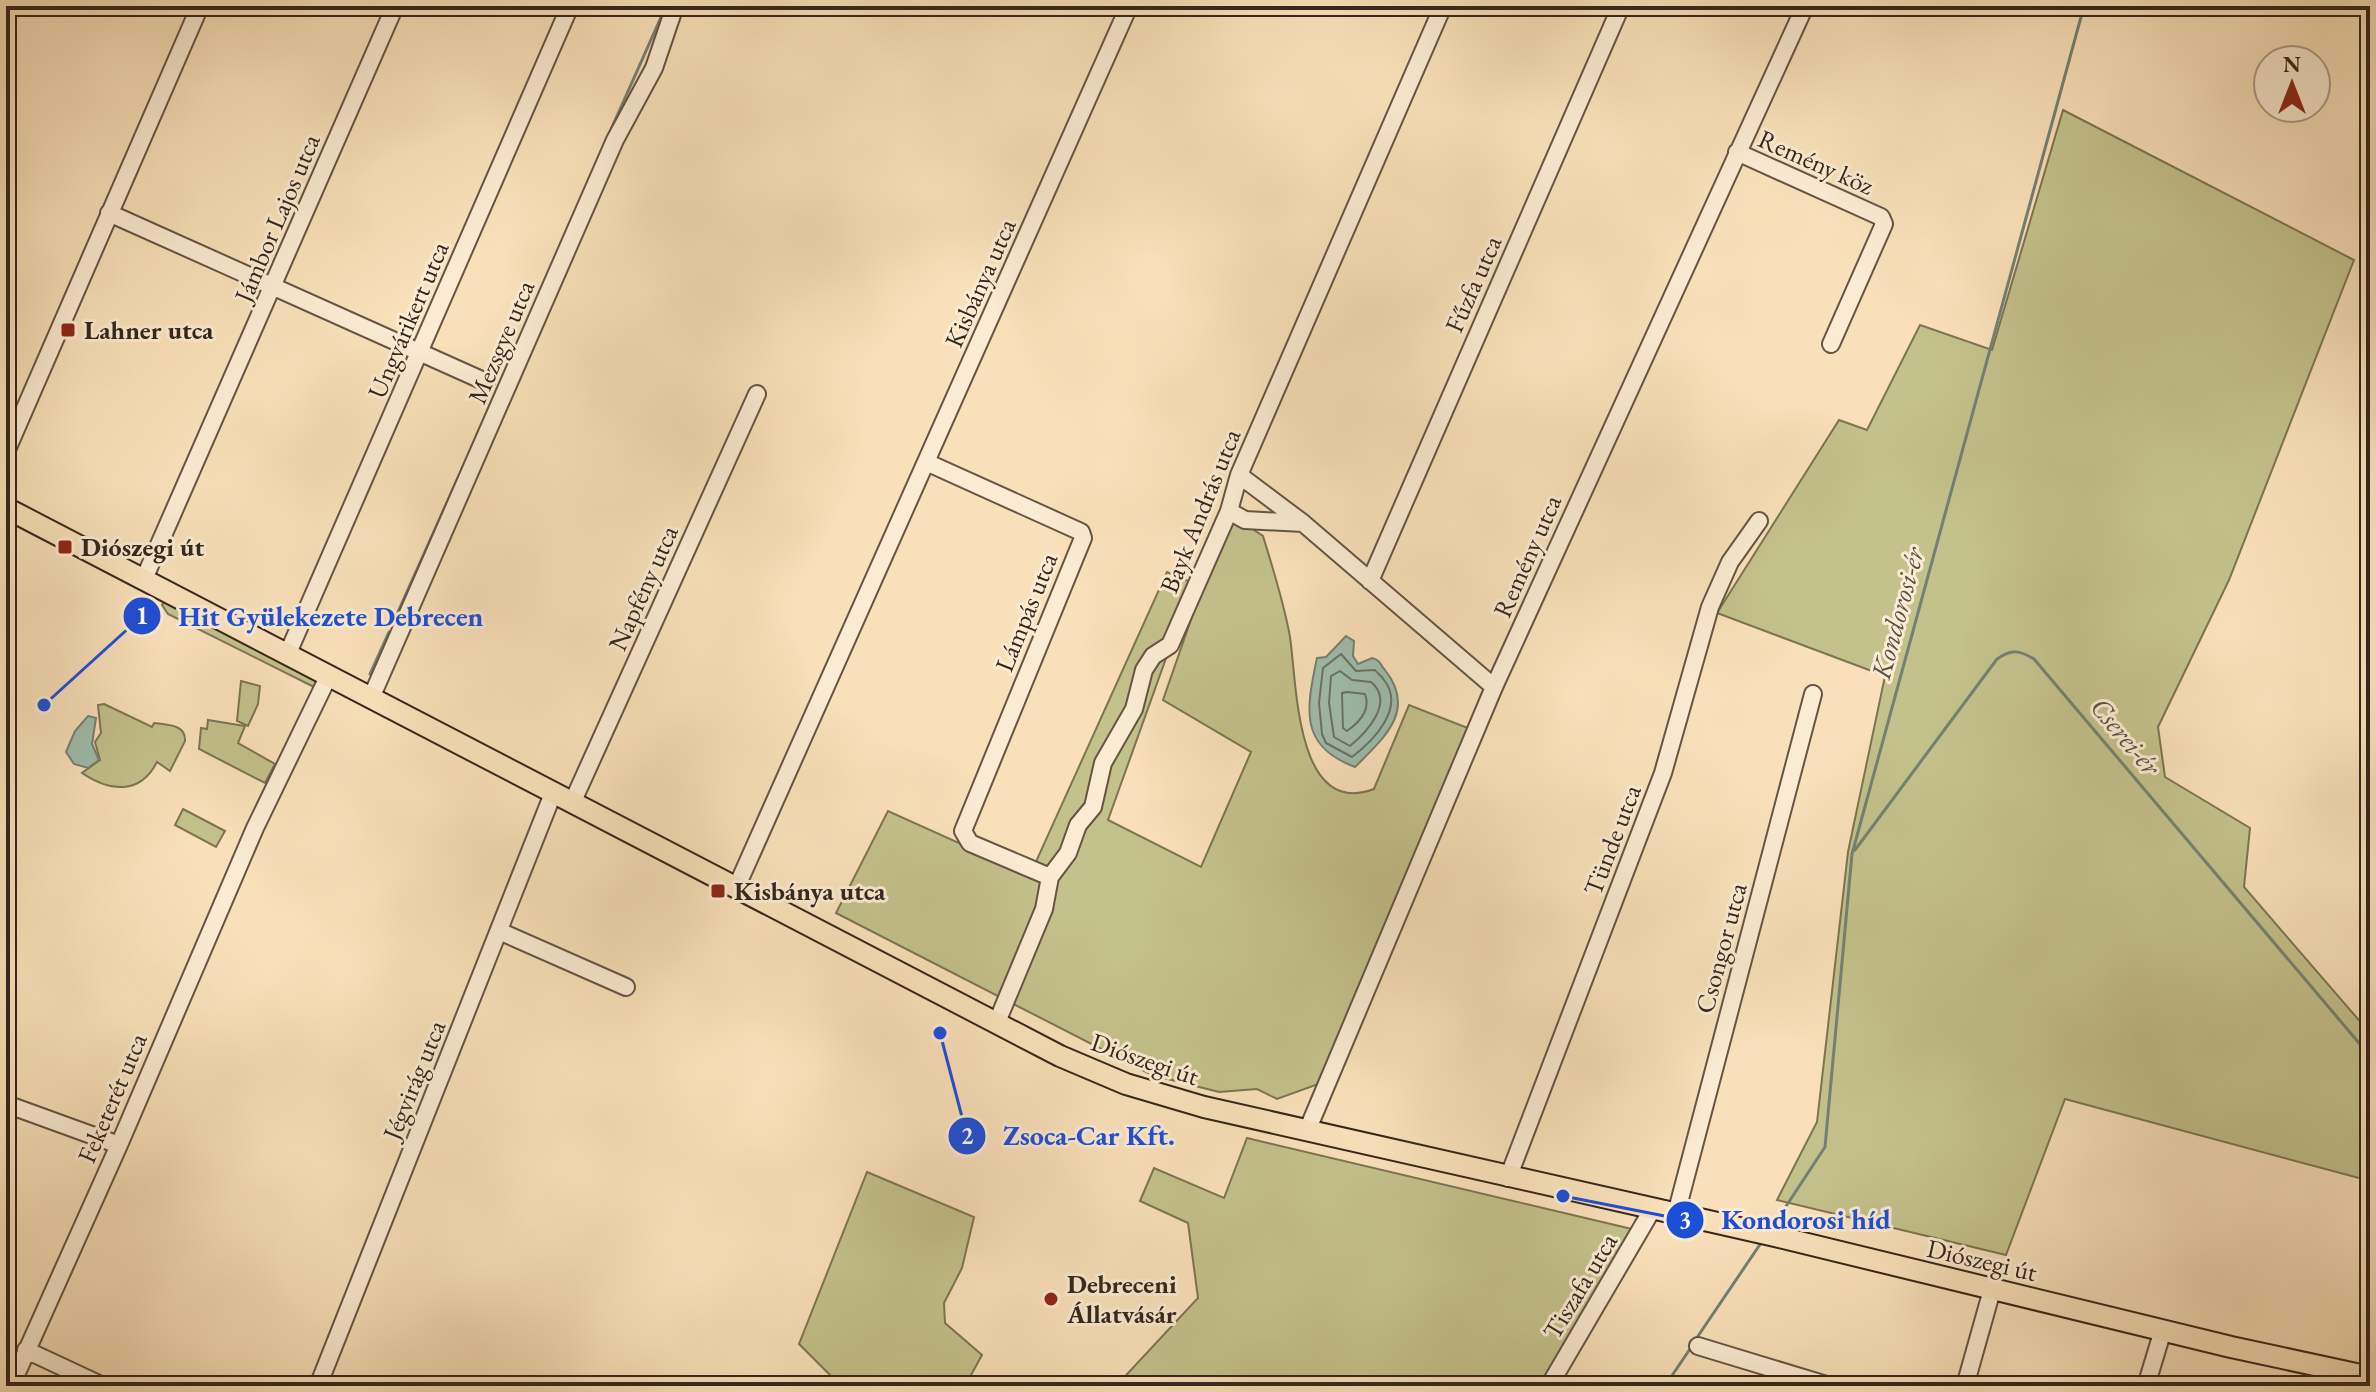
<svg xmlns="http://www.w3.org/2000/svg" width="2376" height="1392" viewBox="0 0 2376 1392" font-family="'EB Garamond',serif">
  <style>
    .green { fill: #c3c18c; stroke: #7c7454; stroke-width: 2 }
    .water { fill: #9ebdac; stroke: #748172; stroke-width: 2 }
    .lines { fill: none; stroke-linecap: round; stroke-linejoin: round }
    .shore { stroke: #6a7264; stroke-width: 2 }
    .stream { stroke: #748172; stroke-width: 3 }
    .minor-casing { stroke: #665444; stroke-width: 20 }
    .major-casing { stroke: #35261c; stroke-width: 24 }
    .minor { stroke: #fbebd2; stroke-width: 16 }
    .major { stroke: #f9e0ba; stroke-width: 20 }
    .poi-dot { fill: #8f2418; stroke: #fbebd2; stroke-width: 3 }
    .labels { text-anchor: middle; stroke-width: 6; stroke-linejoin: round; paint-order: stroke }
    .street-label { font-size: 26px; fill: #35261c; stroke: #fbebd2 }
    .poi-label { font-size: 26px; font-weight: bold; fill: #35261c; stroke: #fbebd2; text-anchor: start }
    .water-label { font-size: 28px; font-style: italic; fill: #545347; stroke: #fbebd2 }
    .leader { fill: none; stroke: #1d4ed8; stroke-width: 3 }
    .callout-dot { fill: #1d4ed8; stroke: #fbebd2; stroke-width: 3 }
    .mark-label { font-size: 24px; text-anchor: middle; font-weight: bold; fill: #fff }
    .callout-label { font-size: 28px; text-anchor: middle; font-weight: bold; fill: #1d4ed8; stroke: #fbebd2; stroke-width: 6; stroke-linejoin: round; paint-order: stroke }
  </style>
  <rect width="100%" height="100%" fill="#f9e0ba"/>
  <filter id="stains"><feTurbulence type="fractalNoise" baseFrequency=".0025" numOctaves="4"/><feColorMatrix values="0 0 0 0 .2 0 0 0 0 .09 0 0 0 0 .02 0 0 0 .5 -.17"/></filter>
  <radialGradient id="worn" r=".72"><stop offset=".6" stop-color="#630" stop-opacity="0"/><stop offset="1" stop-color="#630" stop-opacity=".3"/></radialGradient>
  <path class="green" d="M2063,110L2354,260L2229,580L2158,727L2165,777L2250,828L2244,887L2370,1033V1181L2065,1099L2006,1255L1777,1200L1817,1122L1848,852L1885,676L1717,613L1839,420L1867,430L1920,325L1992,350Z
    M1228,513L1263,536C1273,569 1284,603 1290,637C1297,682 1295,819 1374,789L1409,705L1473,730L1324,1082L1277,1099L1257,1089L1219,1092L1152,1075L836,913L888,811L1030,875L1167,572L1193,583L1108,820L1201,867L1251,752L1163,700Z
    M165,600L313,676L318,682L316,688L168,614L162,605Z
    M241,681L260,686L258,704L248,726L237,721Z
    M104,704L152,727L154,723C167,725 186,724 185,741L170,771L157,762C140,795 110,792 82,773L100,760L95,742L101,733L98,705Z
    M208,720L245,726L238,743L275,764L265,783L199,749L201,728L207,729Z
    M183,809L225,831L216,847L175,825Z
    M1247,1138L1636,1230L1548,1386H1116L1198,1298L1188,1223L1140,1201L1154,1168L1224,1198Z
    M867,1172L974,1217L962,1268L944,1303L945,1323L982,1355L965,1386H841L799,1344Z"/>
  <path class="water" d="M1346,636L1354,641L1353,656L1358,664L1372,658C1382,661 1379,664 1385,670C1417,710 1384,738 1355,767C1299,746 1306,710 1317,658L1326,657Z
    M88,716L96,718L92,744L99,760L88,768L74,764L66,752L75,731Z"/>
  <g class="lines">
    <path class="shore" d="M1341,654L1356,671L1375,670C1378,674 1382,676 1384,680C1406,708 1373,741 1352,757L1326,743L1322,734L1319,703L1323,668Z
      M1340,671L1352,680L1371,682C1395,702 1367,732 1350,746L1334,737L1329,703L1331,676Z
      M1347,692L1365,694C1371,710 1360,722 1347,731L1343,728L1342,693Z"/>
    <path class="stream" d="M609,134L666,6
      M462,469L559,249
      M393,623L458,478
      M370,674L389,632
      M1855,850L1997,659C2012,649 2019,650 2034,659L2370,1056
      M1773,1226L1825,1147L1852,854L2084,6
      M1696,1339L1761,1243
      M1665,1386L1692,1346"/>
    <defs>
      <path id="minor" d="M1737,152L1881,217L1884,224L1831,344
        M109,213L486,382
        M6,452L200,6
        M926,462L1081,532L1083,538L963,831L970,843L1050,877
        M1239,475L1303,523L1494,687
        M1229,511L1245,520L1303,523
        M144,579L395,6
        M1370,581L1621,6
        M288,653L570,6
        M371,698L615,140L654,68L675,6
        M573,801L757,394
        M737,886L1129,6
        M499,931L626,987
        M997,1022L1044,909L1050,877L1068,853L1078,825L1093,807L1103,763L1134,709L1144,670L1153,656L1170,645L1229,511L1239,475L1443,6
        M6,1104L119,1145
        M1307,1131L1494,687L1805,6
        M1508,1178L1663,773L1710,607L1730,562L1759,521
        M1676,1214L1813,694
        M1698,1346L1830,1386
        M26,1350L103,1386
        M11,1386L119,1145L255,828L329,675
        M318,1386L554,791
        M1549,1386L1652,1210
        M1965,1386L1992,1290
        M2146,1386L2163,1330"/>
      <path id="major" d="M6,508L1060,1056L1126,1084L1204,1107L1775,1236L2231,1347L2370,1377"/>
    </defs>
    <use href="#minor" class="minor-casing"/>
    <use href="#major" class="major-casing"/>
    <use href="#minor" class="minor"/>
    <use href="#major" class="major"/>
  </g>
  <g class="poi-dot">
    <rect x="60" y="322" width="16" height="16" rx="4"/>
    <rect x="57" y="539" width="16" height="16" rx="4"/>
    <rect x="710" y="883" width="16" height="16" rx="4"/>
    <circle cx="1051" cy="1299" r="8"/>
  </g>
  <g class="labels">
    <g class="street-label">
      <text transform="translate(1816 162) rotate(24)" y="9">Remény köz</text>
      <text transform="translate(277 218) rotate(-67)" y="9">Jámbor Lajos utca</text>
      <text transform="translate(980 283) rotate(-66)" y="9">Kisbánya utca</text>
      <text transform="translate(1473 284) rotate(-66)" y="9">Fűzfa utca</text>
      <text transform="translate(408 320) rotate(-67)" y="9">Ungvárikert utca</text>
      <text transform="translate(501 342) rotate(-67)" y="9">Mezsgye utca</text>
      <text transform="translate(1200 511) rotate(-68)" y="9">Bayk András utca</text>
      <text transform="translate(1527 556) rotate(-66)" y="9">Remény utca</text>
      <text transform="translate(643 588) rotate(-66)" y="9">Napfény utca</text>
      <text transform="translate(1026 612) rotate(-68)" y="9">Lámpás utca</text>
      <text transform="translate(1612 840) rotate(-69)" y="9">Tünde utca</text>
      <text transform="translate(1721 948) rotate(-75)" y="9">Csongor utca</text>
      <text transform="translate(1145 1059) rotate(19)" y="9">Diószegi út</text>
      <text transform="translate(414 1080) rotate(-68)" y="9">Jégvirág utca</text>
      <text transform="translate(112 1098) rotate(-67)" y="9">Feketerét utca</text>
      <text transform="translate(1982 1260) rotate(13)" y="9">Diószegi út</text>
      <text transform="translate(1580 1286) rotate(-59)" y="9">Tiszafa utca</text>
    </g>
    <g class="poi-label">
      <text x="84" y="339">Lahner utca</text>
      <text x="81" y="556">Diószegi út</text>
      <text x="734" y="900">Kisbánya utca</text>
      <text x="1067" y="1293">Debreceni<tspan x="1067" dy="30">Állatvásár</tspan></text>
    </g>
    <g class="water-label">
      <text transform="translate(1897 613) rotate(-75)" y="10">Kondorosi-ér</text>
      <text transform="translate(2126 736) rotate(50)" y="10">Cserei-ér</text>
    </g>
  </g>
  <path class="leader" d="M44 705L142 616M940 1033L967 1136M1563 1196L1685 1220"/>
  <g class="callout-dot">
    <circle cx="44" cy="705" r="8"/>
    <circle cx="940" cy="1033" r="8"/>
    <circle cx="1563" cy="1196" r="8"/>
    <circle cx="142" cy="616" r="20"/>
    <circle cx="967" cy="1136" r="20"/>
    <circle cx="1685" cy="1220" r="20"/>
  </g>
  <g class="mark-label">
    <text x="142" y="624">1</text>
    <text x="967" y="1144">2</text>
    <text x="1685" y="1228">3</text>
  </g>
  <g class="callout-label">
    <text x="331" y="626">Hit Gyülekezete Debrecen</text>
    <text x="1089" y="1145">Zsoca-Car Kft.</text>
    <text x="1806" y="1229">Kondorosi híd</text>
  </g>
  <rect width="2376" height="1392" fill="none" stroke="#f9e0ba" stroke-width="32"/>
  <rect x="8" y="8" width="2360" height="1376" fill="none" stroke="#35261c" stroke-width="4"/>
  <rect x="16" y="16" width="2344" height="1360" fill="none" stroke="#35261c" stroke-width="2"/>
  <g transform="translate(2292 84)"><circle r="38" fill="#fbebd2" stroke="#ac9c89" stroke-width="2"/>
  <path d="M0-6L14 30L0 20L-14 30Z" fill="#8f2418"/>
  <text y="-12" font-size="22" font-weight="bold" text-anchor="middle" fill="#35261c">N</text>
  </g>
  <rect width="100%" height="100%" filter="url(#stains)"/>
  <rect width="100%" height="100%" fill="url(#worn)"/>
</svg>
